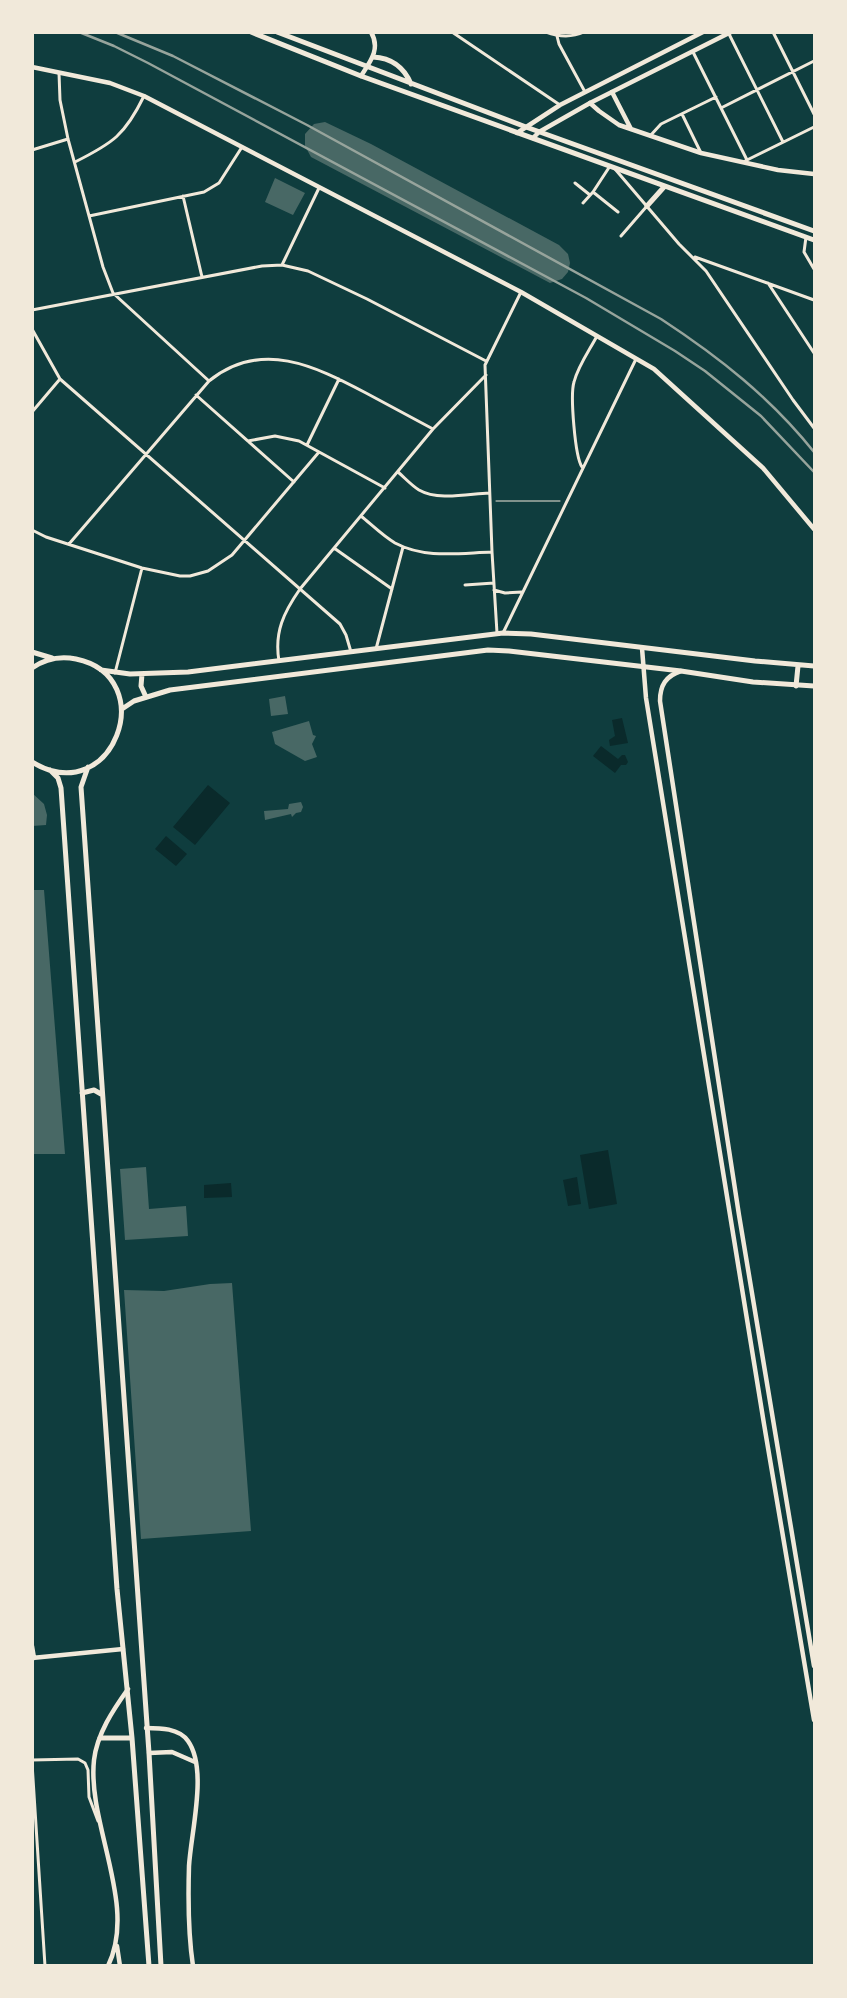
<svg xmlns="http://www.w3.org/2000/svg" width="847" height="1998" viewBox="0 0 847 1998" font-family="'Open Sans',sans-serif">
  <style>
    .water { fill: #0a2a2b }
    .building { fill: #486865 }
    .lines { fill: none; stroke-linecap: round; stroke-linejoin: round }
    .path { stroke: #f1e9da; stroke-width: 1 }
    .minor { stroke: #f1e9da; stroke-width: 3 }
    .tertiary { stroke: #f1e9da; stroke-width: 4.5 }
    .secondary { stroke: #f1e9da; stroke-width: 4.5 }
    .primary { stroke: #f1e9da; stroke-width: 5 }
    .rail { stroke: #97a49c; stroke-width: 2.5 }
  </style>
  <rect width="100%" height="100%" fill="#0f3d3e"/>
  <path class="water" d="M622,718L628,743L610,746L609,740L615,736L612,720Z
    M601,746L618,759L622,755H625L628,762L626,765H621L615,773L593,756Z
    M208,785L230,803L195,845L173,827Z
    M166,836L187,854L176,866L155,849Z
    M608,1150L617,1204L589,1209L580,1155Z
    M577,1177L581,1204L568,1206L563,1180Z
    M231,1183L232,1197L204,1198V1185Z"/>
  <path class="building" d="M325,122L371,144L559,245L568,254L570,263L568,272L562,279L550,283L311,157L305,146V134L314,124Z
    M275,178L305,193L293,215L265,202Z
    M285,696L288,714L271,716L269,699Z
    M309,721L313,735L316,736L312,744L317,757L305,761L275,744L272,732Z
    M32,793L44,804L47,815L46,825L32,826Z
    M301,802L303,807L301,812L296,813L292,817L291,814L265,820L264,811L288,809L289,804Z
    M32,890H44L65,1154H32Z
    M146,1167L149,1209L186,1206L188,1236L125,1240L120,1169Z
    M232,1283L251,1531L141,1539L124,1290L164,1291L210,1284Z"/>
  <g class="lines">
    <path class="path" d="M496,501H560"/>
    <path class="minor" d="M452,32L560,105
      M546,32C559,37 571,38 584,32
      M556,32L559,44L585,92
      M773,32L814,114
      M729,34L783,142
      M693,52L747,160
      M59,73L60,100L68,139L103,267L113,293L209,381
      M721,108L814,61
      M682,114L701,153
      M650,136L661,124L716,97
      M32,150L68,139
      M745,161L814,127
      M75,162C113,143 125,135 144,96
      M615,169L679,244L706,271L793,400L814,428
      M575,183L590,195
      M593,192L618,212
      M183,196L202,277
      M583,203L593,192L610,166
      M89,216L204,192L219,183L242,147
      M621,236L647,206
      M806,237L804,252L814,269
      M695,257L814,300
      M282,265L319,188
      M768,283L814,353
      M32,310L262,266L282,265L308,271L367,299L486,361
      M32,329L60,379L340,624L346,635L351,652
      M196,395L294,482
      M32,412L60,379
      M248,441L275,436L299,441L385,488
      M307,445L339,379
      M582,467C575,457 570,395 574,382C578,366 589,351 597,336
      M398,472C405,478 411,485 419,490C438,501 468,494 489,493
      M361,516C372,525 383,536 395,543C425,559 459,553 492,552
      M32,530L46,537L142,568L180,576H190L208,571L232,555L319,452
      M69,544L209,381C261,339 315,366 366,393C388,405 411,417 433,429
      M334,548L392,589
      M465,585L494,583
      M494,590L505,593L522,592
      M497,633L492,552L485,365L521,292
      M503,633L636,359
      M376,649L403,547
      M279,661C274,632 284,612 300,589L433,429L486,375
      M115,673L142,568
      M32,1760L78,1759L85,1763L88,1770L89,1797L98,1821
      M32,1763L45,1966"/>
    <path class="tertiary" d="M361,76C370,62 381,49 371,32
      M612,92L631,129
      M590,103L599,111L619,125L701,153L778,170L814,174
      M642,648L646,698L764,1424L814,1720
      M681,671C666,676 660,685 660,701L739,1215L814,1666
      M32,1646L34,1658
      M32,1658L123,1649"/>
    <path class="secondary" d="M32,67L110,83L144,96L521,292L654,369L763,468L814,529
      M517,133L560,105L703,32
      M533,138L539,132L590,103L731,32
      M146,1728C160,1728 179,1728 188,1741C208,1769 191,1832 189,1866C188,1899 188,1933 193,1966
      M149,1753L172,1752L195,1762
      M117,1946L120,1966
      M108,1966C138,1905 87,1824 94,1760C97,1734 113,1710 128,1689"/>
    <path class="primary" d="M251,32L361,76L814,240
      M277,32L526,127L814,231
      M373,57C392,58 404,67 411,84
      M647,206L664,187
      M32,652L52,658
      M32,668C45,659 61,656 76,659C162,677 113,811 32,762
      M101,670L130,674L188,672L503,633L531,634L755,661L814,666
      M142,674L141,686L146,697
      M796,686L798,666
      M122,709L134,701L170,690L488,650L509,651L681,671L753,682L814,686
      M88,767L81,787L149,1753L161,1966
      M50,770L58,778L61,788L117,1589L132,1738L149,1966
      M82,1093L94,1090L101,1094
      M100,1738H132"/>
    <path class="rail" d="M79,32L114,46L148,63L586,298L675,351L705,371L761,416L814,472
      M115,32L173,56L307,125L661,319C719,357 771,398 814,452"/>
  </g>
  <rect width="847" height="1998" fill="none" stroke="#f1e9da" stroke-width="68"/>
</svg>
